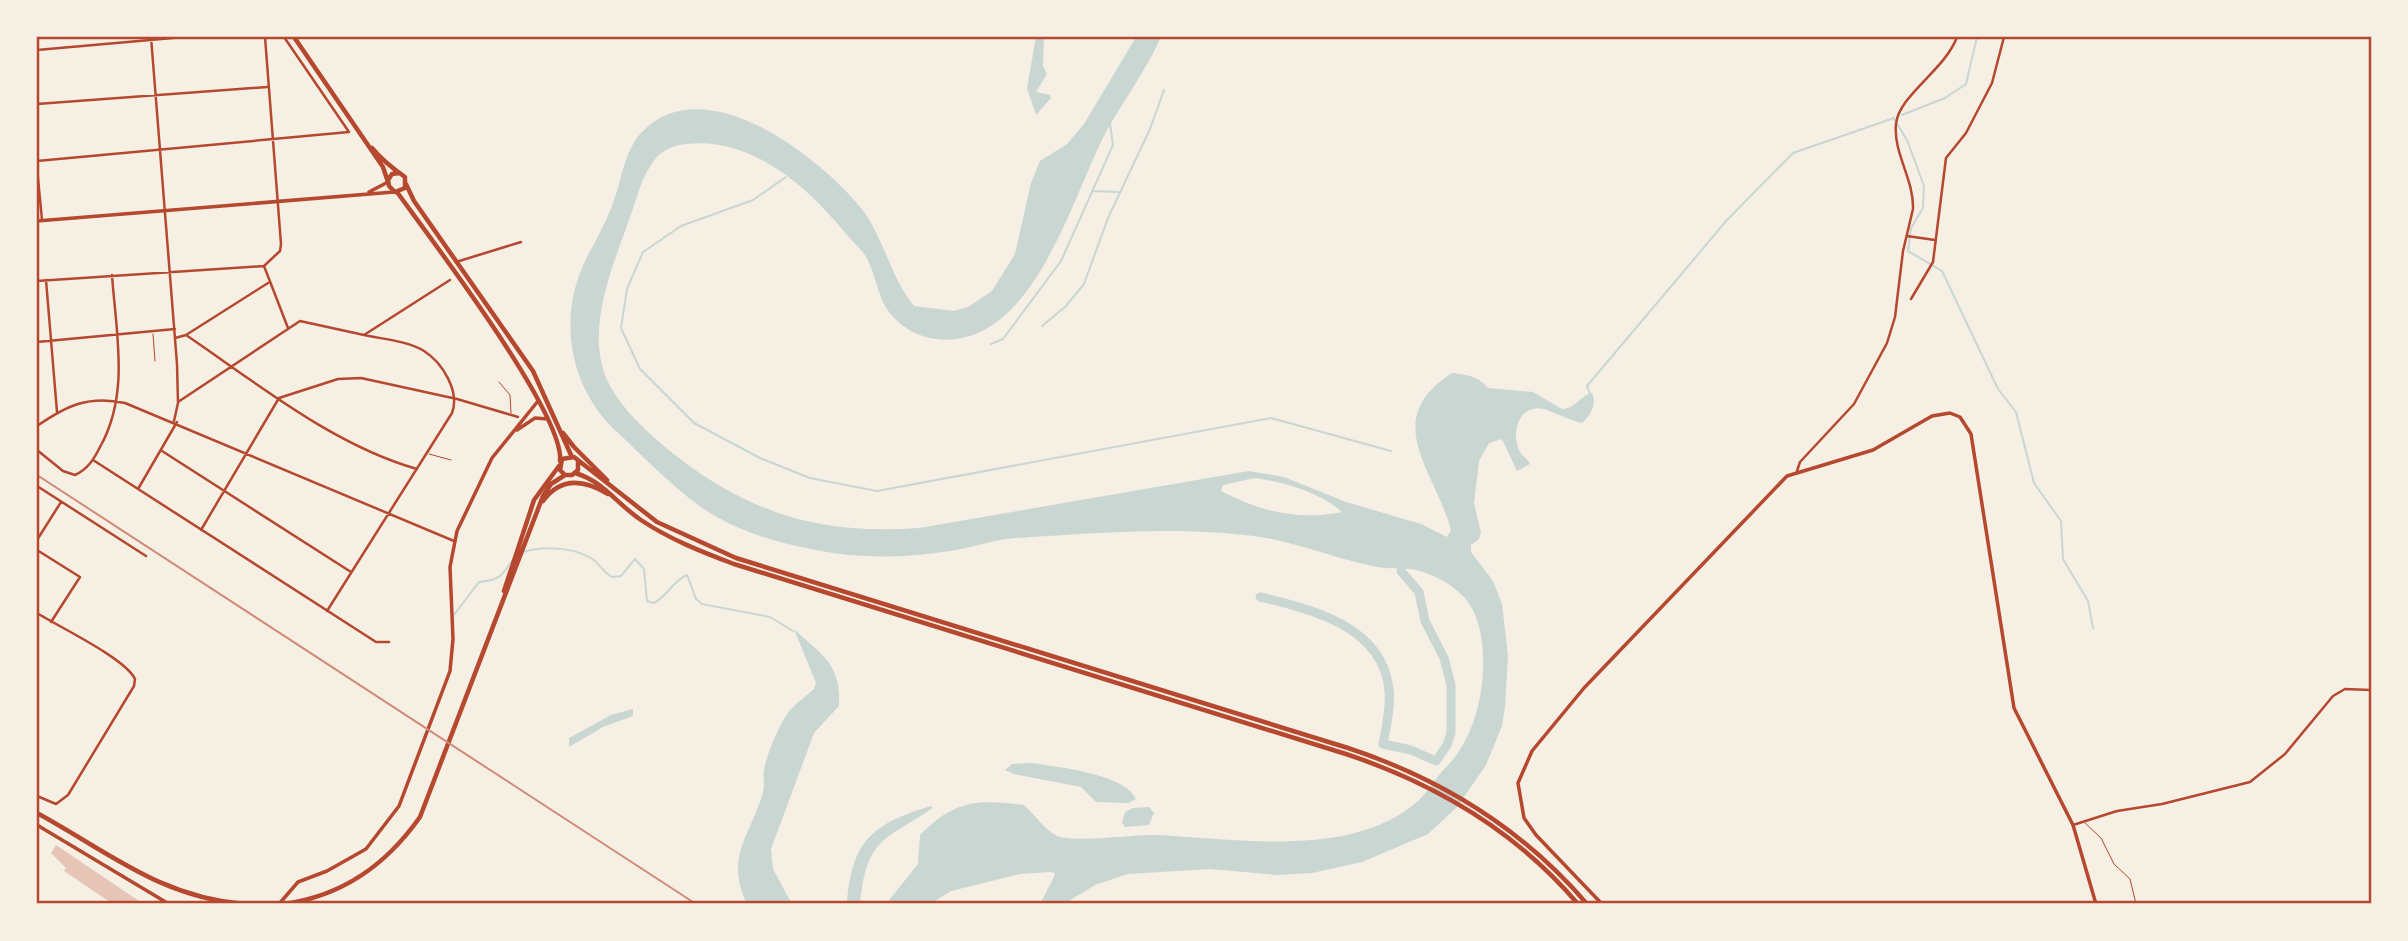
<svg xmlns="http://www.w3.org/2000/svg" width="2408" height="941" viewBox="0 0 2408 941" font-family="Rubik,sans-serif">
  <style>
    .water { fill: #c9d6d2; fill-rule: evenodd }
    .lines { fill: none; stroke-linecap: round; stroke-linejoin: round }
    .stream { stroke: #c9d6d2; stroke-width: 2 }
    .river { stroke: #c9d6d2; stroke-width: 9 }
    .building { fill: #e6c5b7 }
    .service { stroke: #b5482f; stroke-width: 1 }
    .minor { stroke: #b5482f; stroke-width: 2.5 }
    .tertiary { stroke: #b5482f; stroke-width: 3.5 }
    .secondary { stroke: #b5482f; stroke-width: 3.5 }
    .trunk { stroke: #b5482f; stroke-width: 4.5 }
    .rail { stroke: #cf8b77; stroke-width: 2 }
    .neatline { fill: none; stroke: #b5482f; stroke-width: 2.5 }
  </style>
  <rect width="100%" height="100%" fill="#f6efe4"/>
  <path class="water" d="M1036,37H1044L1043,66L1047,74L1036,92L1050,95L1051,98L1036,115L1027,88Z
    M1136,37H1161C1145,73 1121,103 1103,138C1072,200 1038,322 962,338C929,345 896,330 882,300C876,285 873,269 865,255C859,247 853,242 847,235C809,188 752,136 686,144C676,145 663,149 656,158C641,176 637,199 629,220C612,268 585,330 607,380C623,415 667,450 698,472C769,520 834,534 919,528L1249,471L1284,477L1346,502L1421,524L1447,537L1451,530C1435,470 1379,420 1452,373C1468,375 1478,376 1488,388L1533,392L1562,409C1577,408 1579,396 1592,393C1597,404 1591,415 1582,423C1568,420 1557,413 1544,409C1519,403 1510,433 1520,452C1523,457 1528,459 1530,464L1517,471L1502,439L1489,443L1479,461L1474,503L1481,533L1479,539L1471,545V552L1493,581L1502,604L1508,656L1505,707L1502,726L1486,765L1457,807L1428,834L1362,862L1312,873L1277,875L1210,869L1128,874L1095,885L1064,904H1040L1054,877L1055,873L1050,872L1020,874L951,891L930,904H886L918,864L920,835C954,800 978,799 1024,805C1035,815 1045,830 1057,836C1072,843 1136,834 1158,835C1237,839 1355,859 1419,800C1430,789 1437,776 1448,765C1481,731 1492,662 1476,617C1468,593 1442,577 1417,570C1404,567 1389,570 1373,566C1333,558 1294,541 1253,536C1178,526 1092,533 1017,538C994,539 973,548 950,551C906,558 860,559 816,550C776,543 734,530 701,507C671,486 643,456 617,432C568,386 557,316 587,257C596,240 605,224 612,206C621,184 624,151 641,133C703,66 819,156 861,208C884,237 890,277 914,306L954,311L968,307L992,291L1015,254L1031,183L1040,161L1067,144L1084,124ZM1255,478C1283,482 1320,492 1342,512C1298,521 1259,511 1221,491L1223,485Z
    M794,629C822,656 841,662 839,706L814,733L771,849L773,869L792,904H747C724,856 751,836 763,792C765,785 763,777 764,770C767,754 776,733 784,719C792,705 803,699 814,689L816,683Z
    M633,709V716L603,727L569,747V738L611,715Z
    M1032,763C1057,767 1126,774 1136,799L1128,803L1096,802L1081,787L1014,774L1005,770L1012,764Z
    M931,806L933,808C883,841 867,838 860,904H847C852,840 872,824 931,806Z
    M1149,807L1154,813L1149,825L1125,827L1122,823L1125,812L1133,808Z"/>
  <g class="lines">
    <path class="stream" d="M1902,115L1945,98L1966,84L1977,37
      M1894,119L1907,140L1924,186L1923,208L1911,228L1908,251L1942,271L1998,389L2016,412L2034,483L2061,521L2063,559L2088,601L2093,628
      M786,177L753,200L681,226L643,252L627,289L621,328L640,369L694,423L760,458L810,478L877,491L1271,418L1391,451
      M1092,191L1118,192
      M1042,326L1065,307L1084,284L1108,218L1150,129L1164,90
      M991,344L1003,339L1061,261L1113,145L1110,123
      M1590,394L1587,386L1727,220L1793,153L1894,118
      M523,552C543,546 572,547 591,558C599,563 603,572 612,577L621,576L635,559L644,569L647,601L654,603C667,596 674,580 687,575L696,599L702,604L770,617L793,631
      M453,616L479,582C500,580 502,576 513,559"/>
    <path class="river" d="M1401,571L1419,592L1425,621L1444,658L1451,685V733L1447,745L1436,761
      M1260,597C1311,609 1383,626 1389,690C1391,708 1386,727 1383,744L1411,750L1436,761"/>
  </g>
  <path class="building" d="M56,845L139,901L137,904H113L64,871L66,868L51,853Z"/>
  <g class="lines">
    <path class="service" d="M153,334L155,361
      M499,382L510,395L511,413
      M429,454L451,460
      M2085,823L2101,838L2114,864L2130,879L2136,904"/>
    <path class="minor" d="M151,37L177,364L178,403L174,421
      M37,50L184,37
      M37,104L267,87
      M37,161L349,132L284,37
      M37,168L42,220
      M1907,236L1935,240
      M456,262L521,242
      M264,266L280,251L281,244L265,37
      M264,266L288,328
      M46,280L57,412
      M37,281L264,266
      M1911,299L1933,262L1946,158L1966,133L1992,83L2004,37
      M186,335L268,283
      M175,338L186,335C258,384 333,445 417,469
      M37,342L175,329
      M178,402L300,321L364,335L450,280
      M37,426C66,406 88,395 125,403L454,541
      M37,450L63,471L75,475C88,469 94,459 100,447C130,394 116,333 112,275
      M162,451L351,572
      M93,460L376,642H389
      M1797,471L1800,462L1854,404L1887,343L1895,317L1903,251L1913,209C1914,179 1893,153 1896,124C1899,95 1945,70 1957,37
      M37,486L146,556
      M138,489L177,422
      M201,530L279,398L338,379L361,378L457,399L518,417
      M37,540L61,502
      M37,550L80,577L51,622
      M327,611L452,413C460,392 443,363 424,351C408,341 382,339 364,335
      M37,613C59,627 125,658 135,679L134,686L68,795L56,804L37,796
      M2073,825L2117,811L2162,804L2250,782L2285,754L2333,696L2345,689L2371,690"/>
    <path class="tertiary" d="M517,430L535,418L548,419
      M37,825L169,904
      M279,904L298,882L327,871L366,849L399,806L450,671L453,639L450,567L457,531L492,458L538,401"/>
    <path class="secondary" d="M369,192L388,182
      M37,221L394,192
      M1602,904L1536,835L1524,818L1518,783L1532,751L1584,688L1787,476L1873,450L1932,416L1950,413L1960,417L1971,434L2014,708L2073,825L2096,904"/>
    <path class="trunk" d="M294,37L383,167L388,182
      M372,148C382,160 392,168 405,177V188L395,192L389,186L388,180L392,174L399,173
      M406,184L414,201L533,371L571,455
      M397,192C430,238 565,414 560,461
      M563,433L574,447L607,480
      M578,462V470L572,475H565L560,470L562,459L574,457L657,522L736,558L1348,748C1442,779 1522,828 1587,904
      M575,473C603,481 617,504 641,520C669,539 702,552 734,564L1346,754C1436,784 1516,831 1578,904
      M543,501C561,476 585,480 608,494
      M504,591L534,500L559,466
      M37,813C107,851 161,898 245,904
      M284,904C343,896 386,865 420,817L543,496L551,484L565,475"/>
    <path class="rail" d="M37,475L696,904"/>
  </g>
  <rect width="2408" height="941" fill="none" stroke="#f6efe4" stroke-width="77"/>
  <rect x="38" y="38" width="2332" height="864" class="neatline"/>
</svg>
